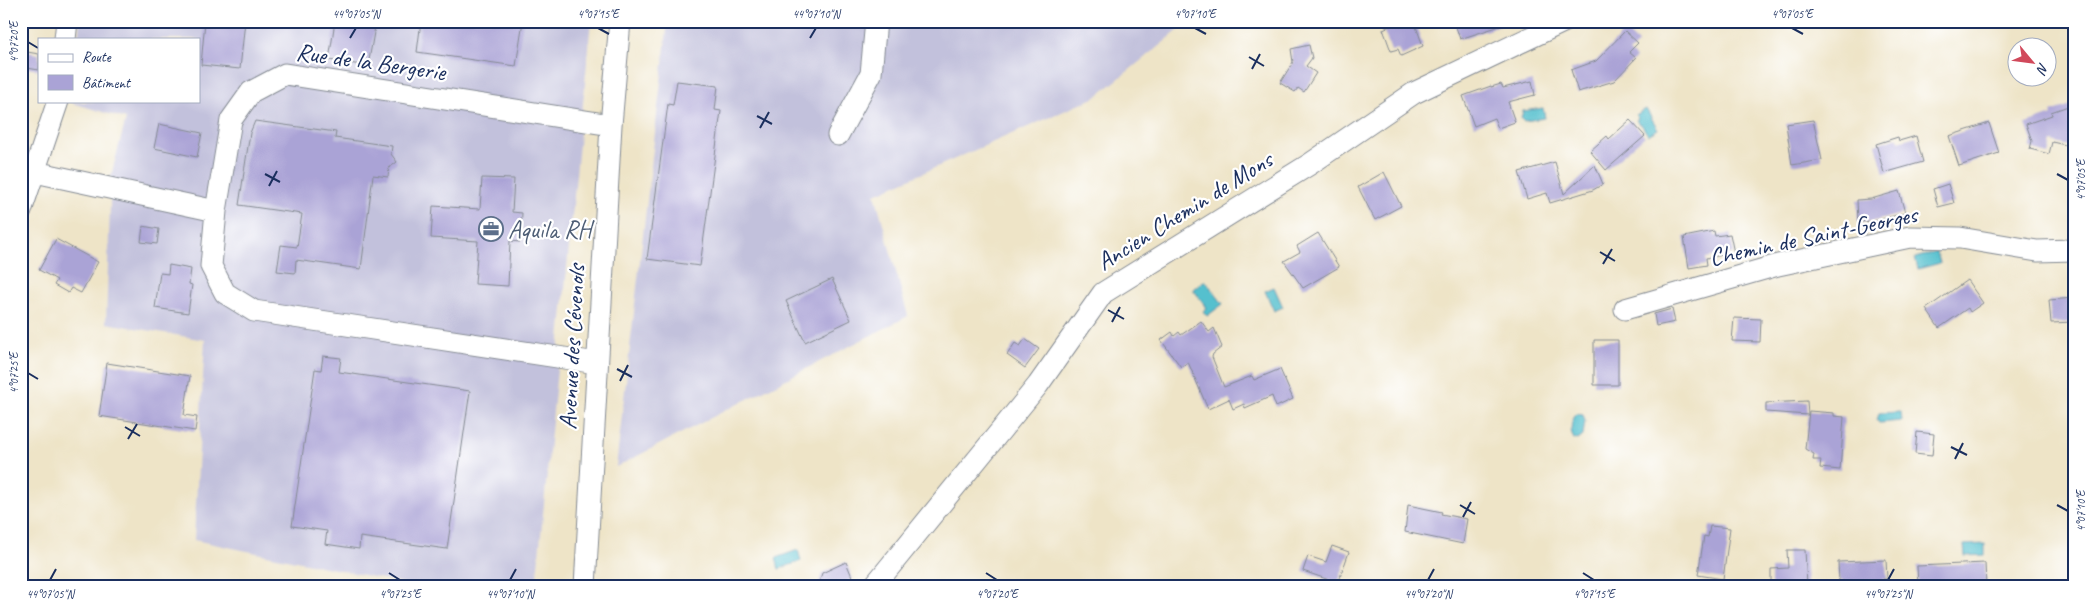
<svg xmlns="http://www.w3.org/2000/svg" width="2095" height="607" viewBox="0 0 2095 607" font-family="Caveat,sans-serif">
  <style>
    .industrial { fill: #c2c1dc }
    .water { fill: #54c0ce; stroke: #387896 }
    .building { fill: #aaa3d6 }
    .lines { fill: none; stroke-linecap: round; stroke-linejoin: round }
    .minor-casing { stroke: #848a92; stroke-width: 23 }
    .minor { stroke: #fff; stroke-width: 21 }
    .ticks { fill: none; stroke: #1b2f5e; stroke-width: 2 }
    .labels { text-anchor: middle; stroke-width: 4.5; stroke-linejoin: round; paint-order: stroke }
    .street-label { font-size: 25px; fill: #1b2f5e; stroke: #fff }
    .service-label { font-size: 25px; fill: #4e5e75; stroke: #fff; text-anchor: start }
    .neatline { fill: none; stroke: #1b2f5e; stroke-width: 2 }
    .ticks-label { font-size: 12px; text-anchor: middle; fill: #1b2f5e }
  </style>
  <rect width="100%" height="100%" fill="#fff"/>
  <filter id="ink" filterUnits="userSpaceOnUse"><feTurbulence type="fractalNoise" baseFrequency=".02" numOctaves="2"/><feDisplacementMap in="SourceGraphic" scale="10" xChannelSelector="R" yChannelSelector="G"/><feConvolveMatrix kernelMatrix="1 2 1 2 8 2 1 2 1" color-interpolation-filters="sRGB"/></filter>
  <filter id="wash" filterUnits="userSpaceOnUse"><feTurbulence type="fractalNoise" baseFrequency=".0096" numOctaves="4" result="noise"/><feDisplacementMap in="SourceGraphic" scale="20" xChannelSelector="R" yChannelSelector="G"/><feGaussianBlur stdDeviation="1.12" result="paint"/><feColorMatrix in="noise" values="0 0 0 0 0 0 0 0 0 0 0 0 0 0 0 0 0 1.4 0 .05"/><feComposite in="paint" operator="in"/></filter>
  <g filter="url(#wash)">
    <rect width="100%" height="100%" fill="#eee4c7"/>
    <path class="industrial" d="M80,21H591L536,586H417L194,540L205,340L106,323L111,176L126,119L69,102L199,101V39H78Z
      M668,21H1190L1096,97L875,194L908,316L616,467Z"/>
    <path class="water" d="M1543,108L1545,118L1524,121L1521,118L1523,111Z
      M1646,109L1658,129L1648,135L1641,124H1639L1636,120L1638,119L1636,115Z
      M1937,252L1940,263L1918,269L1915,258Z
      M1205,280L1223,304L1207,316L1203,311L1207,308L1193,289Z
      M1274,287L1283,307L1274,311L1265,291Z
      M1901,412L1902,421L1879,423L1877,421L1879,413Z
      M1577,414L1583,415L1585,420L1583,436L1578,440L1574,439C1569,432 1571,419 1577,414Z
      M1985,544V555L1965,556L1964,545Z
      M798,550L801,561L779,569L776,558Z"/>
    <g id="blocks">
      <path class="building" d="M205,21H245L240,69L201,65Z
        M335,21H376L368,66L329,60Z
        M421,21H523L516,66L417,52Z
        M1414,21L1423,46L1401,56L1398,49L1391,51L1383,29L1400,22L1402,26Z
        M1454,21H1506V24L1460,39Z
        M1625,31L1638,43L1629,52L1636,58L1614,81L1578,92L1571,70L1596,61Z
        M1309,45L1312,58L1306,66L1316,73L1304,92L1298,88L1295,92L1280,83L1293,62L1291,49Z
        M21,51L39,54V70L21,67Z
        M677,81L718,86L715,110L721,111L700,266L647,259L668,104L673,105Z
        M1532,81L1535,95L1508,102L1515,122L1498,128L1494,118L1474,126L1463,96L1491,86V87L1501,84L1503,88Z
        M2074,104V147L2052,142L2049,154L2030,149L2032,141L2026,124L2052,115L2051,112Z
        M1630,120L1645,136L1606,170L1590,151L1607,136L1609,139Z
        M1813,120L1822,160L1792,165L1786,124Z
        M255,121L336,132L335,138L392,146L391,154L397,162L389,168L388,177L373,175L361,269L296,260L295,273L277,271L281,245L297,247L302,214L239,205L250,133Z
        M1989,123L1999,153L1959,166L1949,136Z
        M159,124L202,133L197,157L154,148Z
        M1916,136L1923,162L1884,173L1876,144L1898,137L1899,141Z
        M1555,162L1564,194L1595,165L1603,184L1593,190L1550,203L1547,193L1527,199L1519,172Z
        M1384,172L1401,206L1375,220L1358,187Z
        M482,178L514,179L512,212L522,213L521,230L520,242L510,241L508,286L475,284L478,241L431,238L433,206L480,209Z
        M1948,184L1954,203L1938,207L1933,189Z
        M1899,191L1905,213L1875,221L1858,222L1857,200L1871,199Z
        M143,226L159,229L157,244L141,242Z
        M1714,231L1715,236L1730,234L1734,253L1706,258L1707,265L1689,268L1684,237Z
        M1318,233L1339,267L1303,288L1284,261L1300,252L1297,246Z
        M56,239L98,262L81,293L71,288L68,293L54,285L57,280L39,270Z
        M169,265L191,269L189,284L192,285L188,313L155,308L160,273L168,274Z
        M832,279L851,320L805,342L786,301Z
        M1967,280L1983,303L1970,312L1968,308L1939,328L1926,309Z
        M2074,298V322L2051,323L2049,300Z
        M1672,309L1675,322L1656,326L1654,314Z
        M1734,318L1761,319L1760,342L1732,341Z
        M1201,321L1209,332L1214,328L1222,347L1213,354L1212,357L1224,387L1252,376L1254,380L1280,369L1293,399L1276,407L1272,396L1245,408L1244,404L1233,409L1229,399L1208,409L1188,362L1181,367L1161,340L1172,332L1174,336L1179,332L1181,335Z
        M1025,339L1039,349L1025,368L1007,355L1015,343L1020,346Z
        M1594,340H1618V385H1594Z
        M323,356L341,358L339,372L470,391L447,549L360,537L359,549L325,544L327,531L292,526L315,369L321,370Z
        M107,363L190,376L184,415L197,417L195,431L99,416Z
        M1807,401L1808,415L1766,412V403Z
        M1809,411L1834,413V416L1844,417L1840,470L1820,468L1821,460H1813L1814,454L1805,449Z
        M1917,432L1934,434L1932,456L1915,454Z
        M1408,505L1442,512L1441,514L1467,519L1463,544L1405,532Z
        M1710,526L1730,528L1723,579L1698,575L1704,536L1708,537Z
        M1332,546L1349,552L1338,583L1303,571L1308,556L1326,562Z
        M1787,550H1805L1807,586H1771V569L1788,568Z
        M1886,560L1887,579H1883L1884,586H1844L1843,581H1839L1838,562Z
        M846,562L853,579L835,586H818L822,573Z
        M1985,563L1986,586H1918L1917,566Z"/>
    </g>
  </g>
  <g filter="url(#ink)">
    <use href="#blocks" fill-opacity="0" stroke="#848a92" stroke-width="1"/>
    <g class="lines">
      <defs>
        <path id="minor" d="M65,39L67,21
          M838,135L871,74L876,21
          M35,172L216,211
          M21,211L58,101
          M1625,309L1778,265L1910,237L1960,238L2037,251L2074,250
          M597,363L254,311L225,293L211,266L216,211L231,120L251,92L285,74L611,125
          M585,586L611,125L620,21
          M874,586L1038,385L1103,293L1310,164L1414,93L1565,21"/>
      </defs>
      <use href="#minor" class="minor-casing"/>
      <use href="#minor" class="minor"/>
    </g>
  </g>
  <path class="ticks" d="M598,28L609,34M1195,28L1206,34M1792,28L1803,34M350,38L356,28M810,38L816,28M28,42L38,48M1249,57L1264,66M1252,69L1260,54M757,116L772,124M760,128L769,112M265,174L280,182M2057,174L2068,180M269,186L277,171M1600,252L1615,261M1603,264L1612,249M1108,310L1124,319M1112,322L1120,307M617,369L632,377M28,373L38,379M620,381L628,365M125,427L140,436M128,439L137,424M1951,447L1967,455M1955,459L1963,443M1460,505L1475,514M2057,505L2068,511M1463,517L1471,502M389,573L400,580M986,573L997,580M1583,573L1594,580M50,580L56,569M510,580L516,569M1428,580L1434,569M1888,580L1894,569"/>
  <defs>
    <symbol id="office-ring" viewBox="-11 -11 22 22"><circle r="9.5" fill="#fff" stroke="#5c6f8a" stroke-width="1.5"/><path d="M-6-3h4V-5.5h4V-3h4V5H-6ZM-1-4.5V-3h2v-1.5ZM-6 0V1H6V0Z" fill="#5c6f8a"/></symbol>
  </defs>
  <g fill-rule="evenodd">
    <use href="#office-ring" x="477" y="215" width="28" height="28"/>
  </g>
  <g class="labels">
    <g class="street-label">
      <text transform="translate(371 61) rotate(8)" y="9">Rue de la Bergerie</text>
      <text transform="translate(1184 210) rotate(-32)" y="9">Ancien Chemin de Mons</text>
      <text transform="translate(1813 235) rotate(-12)" y="9">Chemin de Saint-Georges</text>
      <text transform="translate(571 347) rotate(-87)" y="9">Avenue des Cévenols</text>
    </g>
    <g class="service-label">
      <text x="508" y="238">Aquila RH</text>
    </g>
  </g>
  <rect width="2095" height="607" fill="none" stroke="#fff" stroke-width="55"/>
  <rect x="38" y="38" width="162" height="65" fill="#ffffff" stroke="#a4acbf"/>
  <rect x="48" y="54" width="25" height="8" fill="#ffffff" stroke="#a4acbf"/>
  <text x="82" y="62" font-size="15" fill="#1b2f5e">Route</text>
  <rect x="48" y="75" width="25" height="15" fill="#aaa3d6" stroke="#a4acbf"/>
  <text x="82" y="88" font-size="15" fill="#1b2f5e">Bâtiment</text>
  <g transform="translate(2032 62) rotate(119)"><circle r="24" fill="#ffffff" stroke="#a4acbf"/>
  <path d="M0-4L9 19L0 12L-9 19Z" fill="#d1495b"/>
  <text y="-8" font-size="14" font-weight="bold" text-anchor="middle" fill="#1b2f5e">N</text>
  </g>
  <rect x="28" y="28" width="2040" height="552" class="neatline"/>
  <g class="ticks-label">
    <text x="356" y="18">44°07'05"N</text>
    <text x="598" y="18">4°07'15"E</text>
    <text x="816" y="18">44°07'10"N</text>
    <text x="1195" y="18">4°07'10"E</text>
    <text x="1792" y="18">4°07'05"E</text>
    <text transform="translate(14 42) rotate(-90)" y="4">4°07'20"E</text>
    <text transform="translate(2081 180) rotate(-90)" y="4">4°07'05"E</text>
    <text transform="translate(14 373) rotate(-90)" y="4">4°07'25"E</text>
    <text transform="translate(2081 511) rotate(-90)" y="4">4°07'10"E</text>
    <text x="50" y="598">44°07'05"N</text>
    <text x="400" y="598">4°07'25"E</text>
    <text x="510" y="598">44°07'10"N</text>
    <text x="997" y="598">4°07'20"E</text>
    <text x="1428" y="598">44°07'20"N</text>
    <text x="1594" y="598">4°07'15"E</text>
    <text x="1888" y="598">44°07'25"N</text>
  </g>
</svg>
